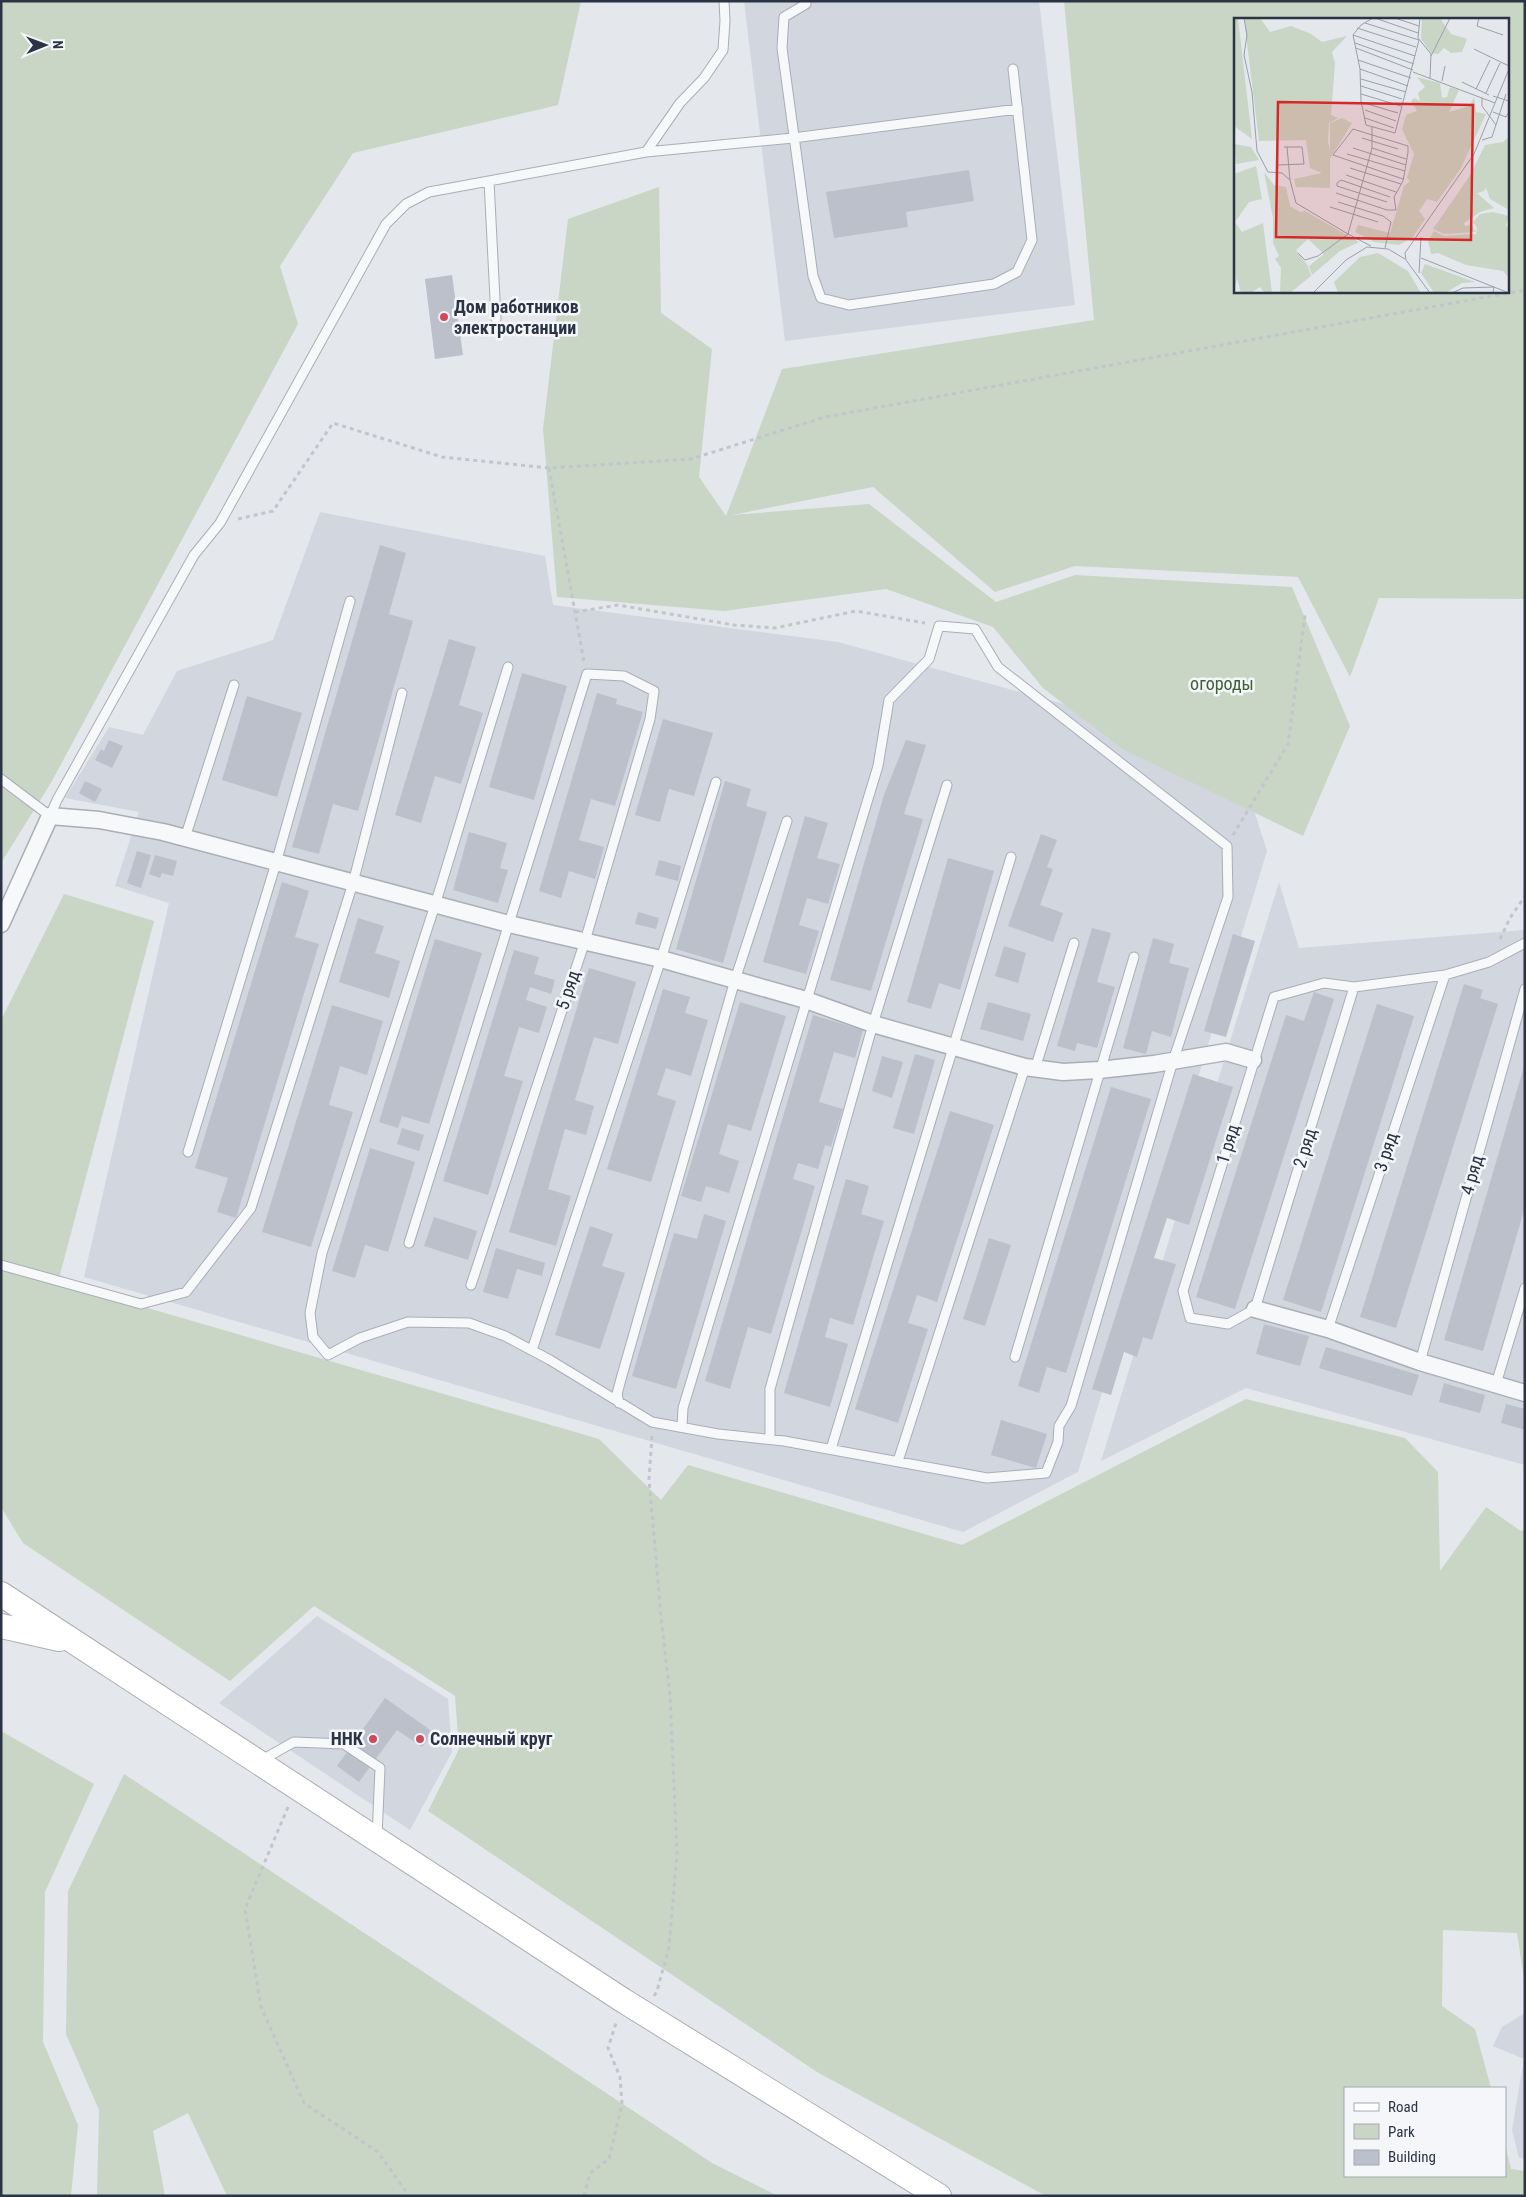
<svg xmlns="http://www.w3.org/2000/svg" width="1526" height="2197" viewBox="0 0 1526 2197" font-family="'Roboto Condensed',sans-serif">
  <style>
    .built { fill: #d2d6de }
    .green { fill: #c9d6c5; fill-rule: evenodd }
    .building { fill: #bbc0ca }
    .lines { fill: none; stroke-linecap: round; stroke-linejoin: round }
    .service-casing { stroke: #a9aeb7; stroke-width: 11 }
    .minor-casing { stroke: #a9aeb7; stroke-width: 19 }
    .secondary-casing { stroke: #a9aeb7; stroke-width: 26 }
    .path { stroke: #c2c5cb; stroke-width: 3; stroke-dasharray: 4 4; stroke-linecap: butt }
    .service { stroke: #f7f8fa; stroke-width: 9 }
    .minor { stroke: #f7f8fa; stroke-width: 16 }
    .secondary { stroke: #fff; stroke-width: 24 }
    .poi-dot { fill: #d1495b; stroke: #f4f6f9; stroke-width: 2 }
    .labels { text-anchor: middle; stroke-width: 5; stroke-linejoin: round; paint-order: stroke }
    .poi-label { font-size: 18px; font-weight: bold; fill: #2b3445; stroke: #f4f6f9; text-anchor: start }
    .park-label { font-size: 18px; fill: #3f6138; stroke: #f4f6f9 }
    .street-label { font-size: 18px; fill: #2b3445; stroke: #f4f6f9 }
    .inset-road { fill: none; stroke: #9a9fa9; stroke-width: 1 }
    .view { fill: #d62828; fill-opacity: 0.15; stroke: #d62828; stroke-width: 2.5 }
    .inset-edge { fill: none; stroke: #2b3445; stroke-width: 2.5 }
  </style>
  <rect width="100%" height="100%" fill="#e4e7ec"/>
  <path class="built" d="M744,1H1039L1075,305L785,341Z
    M320,512L545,556L553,605L838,642L1235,751L1267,851L1078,1472L963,1532L84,1277L169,903L115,886L139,812L65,798L109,727L143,735L177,671L273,640Z
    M1279,882L1299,948L1525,930V1465L1246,1388L1101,1461Z
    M317,1616L448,1699L452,1752L410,1830L219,1703Z
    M1525,2013V2159L1519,2158L1512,2130L1524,2059L1493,2046L1502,2027Z"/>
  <path class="green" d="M1,1H581L558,105L353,153L280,266L298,324L52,781L1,863Z
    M1064,1H1525V599L1379,598L1350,677L1298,577L1075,566L995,592L873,487L732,515L869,504L996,602L1075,575L1292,587L1350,726L1303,836L1124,750L1043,688L993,627L886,589L724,611L557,597L543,429L568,219L659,187L661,313L712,349L699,477L726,516L782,369L1094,320ZM1235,19H1507V291H1235Z
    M64,894L154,921L58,1282L599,1439L661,1500L688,1465L962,1545L1246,1399L1405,1438L1438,1472L1440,1571L1486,1507L1521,1531L1525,1529V1985L1517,1933L1443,1930L1442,2006L1475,2029L1491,2088H1345V2176H1505V2144L1511,2169L1525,2171V2196H1046L817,2072L428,1811L459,1749L455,1696L314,1606L230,1681L23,1543L1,1507V1020Z
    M1,1731L94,1784L45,1892L43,2042L78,2125L71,2196H1Z
    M124,1774L712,2163L778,2196H227L188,2113L153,2131L165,2196H97L99,2110L66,2034L68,1891Z"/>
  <path class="building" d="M969,170L974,201L906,212L908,227L834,238L826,192Z
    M452,275L463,355L435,359L425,279Z
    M380,545L406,553L389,614L413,621L358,811L333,804L319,854L292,847Z
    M449,639L476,647L459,705L483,713L461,784L435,776L421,823L395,815Z
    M522,673L567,686L534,800L489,787Z
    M597,693L617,699L616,704L643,712L615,806L591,799L579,840L604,847L595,879L569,871L561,898L539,891Z
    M247,696L302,713L277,797L222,780Z
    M663,719L713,733L694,796L669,789L660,822L635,815Z
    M109,740L123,746L112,768L95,760L101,749L104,751Z
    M906,740L926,745L904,814L923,819L871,991L830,980L884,795Z
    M85,781L102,789L95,802L79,793Z
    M725,781L751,789L746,806L767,812L723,963L676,949Z
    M805,816L828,823L817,858L840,864L828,904L807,898L799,925L819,931L806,974L763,962Z
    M469,832L507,843L500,868L508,870L498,903L453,890Z
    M1041,834L1057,840L1047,867L1053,869L1040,905L1063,913L1053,942L1008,926Z
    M137,851L151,855L141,888L127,883Z
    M155,855L177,861L173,876L162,873L160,878L149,874Z
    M948,858L994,871L960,990L939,983L931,1009L907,1002Z
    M659,860L681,866L678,881L655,875Z
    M282,882L309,891L295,937L319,944L236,1218L217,1212L228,1178L195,1168Z
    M638,912L659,918L656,929L635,924Z
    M358,918L384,926L375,953L400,961L389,998L339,982Z
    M1092,928L1111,933L1097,982L1115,987L1097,1048L1077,1043L1075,1051L1057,1046Z
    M1233,934L1255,941L1226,1037L1204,1031Z
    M1153,938L1174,944L1169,963L1189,968L1171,1037L1152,1031L1146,1054L1123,1048Z
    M435,939L482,953L429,1124L402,1116L398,1128L379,1122Z
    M1004,946L1026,953L1018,983L995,976Z
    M514,950L539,957L534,974L555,980L551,994L530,987L526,1000L547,1007L539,1033L519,1027L504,1076L523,1081L488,1195L443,1181Z
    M589,968L636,982L618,1044L594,1037L575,1100L594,1106L586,1135L565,1129L548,1189L571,1196L556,1246L509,1232Z
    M1464,984L1483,990L1480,998L1498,1004L1396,1328L1360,1317Z
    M663,989L690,997L685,1013L708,1020L691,1076L666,1068L657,1095L676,1101L651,1182L607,1169Z
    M1314,992L1334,999L1235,1309L1196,1297L1286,1015L1304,1021Z
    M740,1002L786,1016L751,1131L728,1124L719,1154L739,1161L729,1193L706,1186L701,1202L681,1196Z
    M988,1002L1031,1014L1023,1041L980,1029Z
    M1377,1004L1414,1016L1321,1312L1283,1300Z
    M332,1005L383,1021L367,1075L340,1066L329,1105L353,1112L311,1247L262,1232Z
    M813,1015L863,1030L855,1058L834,1052L819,1102L843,1109L831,1147L825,1145L818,1169L798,1163L793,1179L815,1186L771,1334L748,1327L730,1389L705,1381Z
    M915,1054L935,1060L914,1134L893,1128Z
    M882,1056L903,1062L892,1098L872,1091Z
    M1525,1063V1207L1483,1351L1444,1340Z
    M1193,1074L1233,1087L1189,1225L1167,1218L1154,1258L1176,1264L1152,1340L1143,1337L1137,1357L1124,1352L1111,1395L1092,1389Z
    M1111,1087L1151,1099L1066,1373L1047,1367L1039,1393L1018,1386Z
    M950,1111L994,1125L937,1302L917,1295L908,1323L928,1329L898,1423L855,1409Z
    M402,1128L424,1135L419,1151L397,1144Z
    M370,1148L415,1162L388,1252L365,1245L355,1278L332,1271Z
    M846,1179L869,1186L861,1214L884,1221L853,1325L830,1318L825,1337L848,1344L830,1407L784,1393Z
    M704,1214L726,1221L676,1389L632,1376L674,1233L697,1239Z
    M434,1217L477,1231L468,1260L424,1246Z
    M590,1226L613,1234L602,1266L625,1273L600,1349L555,1335Z
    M989,1238L1011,1245L985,1326L963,1319Z
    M496,1248L545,1263L542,1276L517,1269L508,1299L483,1292Z
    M1264,1324L1309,1336L1300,1366L1256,1354Z
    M1326,1347L1419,1375L1412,1396L1319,1368Z
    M1444,1383L1485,1395L1480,1413L1439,1402Z
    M1506,1404L1525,1409V1430L1501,1423Z
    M1001,1420L1047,1434L1036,1468L991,1455Z
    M385,1698L433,1732L422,1747L397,1730L359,1782L337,1766Z"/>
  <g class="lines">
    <defs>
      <path id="service" d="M806,4L784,17L782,48L813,276L821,298L849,305L994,284L1017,272L1032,240L1013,69
        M646,152L793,138L1018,109
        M489,181L496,319
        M508,667L435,905L322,1253L310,1313L313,1337L328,1355L360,1338L408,1322L469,1323L505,1336L550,1360L652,1422L718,1434L784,1441L987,1478L1046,1473L1058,1442L1059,1426L1071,1406L1173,1061L1228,897L1227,846L998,667L975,629L939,626L929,659L889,700L878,766L683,1408L682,1427
        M1,779L50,816L57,800L194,555L220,523L386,224L406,204L429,192L646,152L680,103L704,78L723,50L725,21L724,1
        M185,838L234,685
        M1354,987L1255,1309L1228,1324L1190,1318L1183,1291L1274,997L1324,983L1354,987L1445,975L1489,962L1525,943
        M1035,1069L1074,943
        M188,1152L276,863L350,601
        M409,1243L587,674L624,676L654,691L650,719L585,941L471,1285
        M1,1265L141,1304L186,1292L251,1208L353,883L402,693
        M1328,1329L1445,975
        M532,1350L661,959L716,782
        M1015,1357L1134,957
        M1420,1362L1525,989
        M1496,1384L1525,1288
        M619,1403L617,1394L621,1379L735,980L787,821
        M770,1439V1389L873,1024L947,785
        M831,1449L1011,857
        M898,1461L1025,1067
        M260,1761L294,1742L344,1744L380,1768L377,1837"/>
      <path id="minor" d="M1,924L50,816L99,820L163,832L509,924L661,959L806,1000L873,1024L1025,1067L1063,1072L1099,1070L1154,1064L1226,1052L1253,1060
        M1255,1309L1328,1329L1420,1362L1525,1393"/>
      <path id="secondary" d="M1,1594L624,2001L939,2196
        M1,1626L59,1639"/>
    </defs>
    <use href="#service" class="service-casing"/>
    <use href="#minor" class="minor-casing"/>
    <use href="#secondary" class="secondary-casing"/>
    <path class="path" d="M549,468L584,662
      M238,519L273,511L333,423L442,457L549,468L691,459L825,417L1525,290
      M575,612L618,605L734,625L775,628L856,611L925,623
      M1233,835L1288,744L1305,615
      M1500,939L1510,918L1525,896
      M652,1436L649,1479L661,1617L670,1695L677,1854L669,1947L657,1991L654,1996
      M288,1807L245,1909L261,2007L304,2103L378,2152L409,2196
      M584,2196L590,2173L609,2159L622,2104L620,2077L608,2048L617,2020"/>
    <use href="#service" class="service"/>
    <use href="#minor" class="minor"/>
    <use href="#secondary" class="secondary"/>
  </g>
  <g class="poi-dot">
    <circle cx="444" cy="317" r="5"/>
    <circle cx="373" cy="1739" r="5"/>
    <circle cx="420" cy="1739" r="5"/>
  </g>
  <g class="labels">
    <g class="poi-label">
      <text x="454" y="313">Дом работников<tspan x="454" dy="21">электростанции</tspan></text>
      <text x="363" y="1745" text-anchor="end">ННК</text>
      <text x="430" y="1745">Солнечный круг</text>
    </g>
    <g class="park-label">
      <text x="1222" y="690">огороды</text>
    </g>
    <g class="street-label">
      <text transform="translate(568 990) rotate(-72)" y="6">5 ряд</text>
      <text transform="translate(1228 1144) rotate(-73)" y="6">1 ряд</text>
      <text transform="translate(1305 1148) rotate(-73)" y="6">2 ряд</text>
      <text transform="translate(1386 1152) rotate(-72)" y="6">3 ряд</text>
      <text transform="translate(1472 1175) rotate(-74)" y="6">4 ряд</text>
    </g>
  </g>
  <g transform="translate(1234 18)">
    <rect width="275" height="275" fill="#e4e7ec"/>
    <path d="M0,0H4L18,121L0,108ZM10,0H26L36,14L57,8L77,16L88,24L113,18L98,34L101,45L97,97L104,100L95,105L94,124L96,132V105L108,100L118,105L96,141V170L62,169L60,161L88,155L76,150L72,122L25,123ZM188,0H206L217,16L233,21L228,34L217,35L210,30L204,36L197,35L187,21ZM183,59L206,65L208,80L213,79L216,69L225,72L215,94L236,88L240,79L242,94L252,96L227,150L203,184L193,181L185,193L191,201L179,219L165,227L140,224L121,214L124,207L156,215L170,168L176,163L173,160L180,136L168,111L172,97L183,93L177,83L180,80L186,83L184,75L191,69ZM275,119V192L256,181L252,170L254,166L250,173L243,175L260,190L246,194L230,205L231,208L238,207L242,214L210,216L199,211L235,159L251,127L269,124ZM0,126L17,129L25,142L2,146ZM22,148L28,181L15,184L1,204L8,214L29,205L38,275H31L26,269L17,275H7L3,260L0,275V156ZM30,154L40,167L52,169L56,188L66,194L71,193L125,224L106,233L78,257L75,248L90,236L74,221L62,232L74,248L77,258L56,275H46L47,250L41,241L45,238L39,225V200ZM259,194L275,198L272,207L275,212V260L269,253L232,247L204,235L197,236L194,223L200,213L210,218L242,216L243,210L239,204L246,196ZM144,235L174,253L187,275H104L100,264L126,239ZM191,246L241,264L228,265L211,275H200L187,255Z" fill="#c9d6c5"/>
    <path class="inset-road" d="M10,0L13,17L10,37L18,74L23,133L34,154L48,155L56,162L62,185L114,216L84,238L71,242L64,235M141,0L184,15M161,0L185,8M186,0L184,20L197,36L196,60M245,0L243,8L269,17M131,5L185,22L161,115L132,107L127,83L126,51L119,17L127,7L139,0M123,10L182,29M119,17L181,38M121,25L180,46M122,30L179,52M240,31L275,48M197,38L216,0M124,42L177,60M126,51L174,68M179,54L261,85M127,61L172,74M208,63L211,48M228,64L255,77M127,68L168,81M242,71L256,42M252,75L266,45M127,76L167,88M259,78L275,83M248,80V88L262,107M127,84L164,95M131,92L162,103M259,94L272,99L275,94M131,100L160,110M128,120L164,131M248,122L258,119L272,76M53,129L56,162M119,130L172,147M138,130L172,141M113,136L171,153M44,147L70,146L68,129H50M116,150L167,166M112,157L162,174M102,175L153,192H162L160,179L169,163L170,157L171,152L174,134V128L119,111L99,137L169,161M104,184L149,198L157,204L151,230M153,184L103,168V165L107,162L156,179M96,189L144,204M137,228L114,216L138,130V109M187,240L275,275M185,255L187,219M79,275L112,242L133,229L154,231L171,241M196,275L172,242L171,235L240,136L275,51M218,275L229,270L260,269L259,275"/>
    <path class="view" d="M44,84L239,87L237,222L42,219Z"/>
    <rect width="275" height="275" class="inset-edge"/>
  </g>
  <rect width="1526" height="2197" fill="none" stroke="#2b3445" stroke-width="5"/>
  <rect x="1344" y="2087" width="162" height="90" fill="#f4f6f9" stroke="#a4a8b1"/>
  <rect x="1354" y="2103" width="25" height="8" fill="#ffffff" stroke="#a4a8b1"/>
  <text x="1388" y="2112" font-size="15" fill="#2b3445">Road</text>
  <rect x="1354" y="2124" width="25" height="15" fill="#c9d6c5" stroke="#a4a8b1"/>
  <text x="1388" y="2137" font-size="15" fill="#2b3445">Park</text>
  <rect x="1354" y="2150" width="25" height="15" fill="#bbc0ca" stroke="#a4a8b1"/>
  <text x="1388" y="2162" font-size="15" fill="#2b3445">Building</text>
  <g transform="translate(45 45) rotate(89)" stroke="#f4f6f9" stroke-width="4" paint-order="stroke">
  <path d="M0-4L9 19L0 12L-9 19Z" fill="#2b3445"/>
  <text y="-8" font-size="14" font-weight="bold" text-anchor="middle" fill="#2b3445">N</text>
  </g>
</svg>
